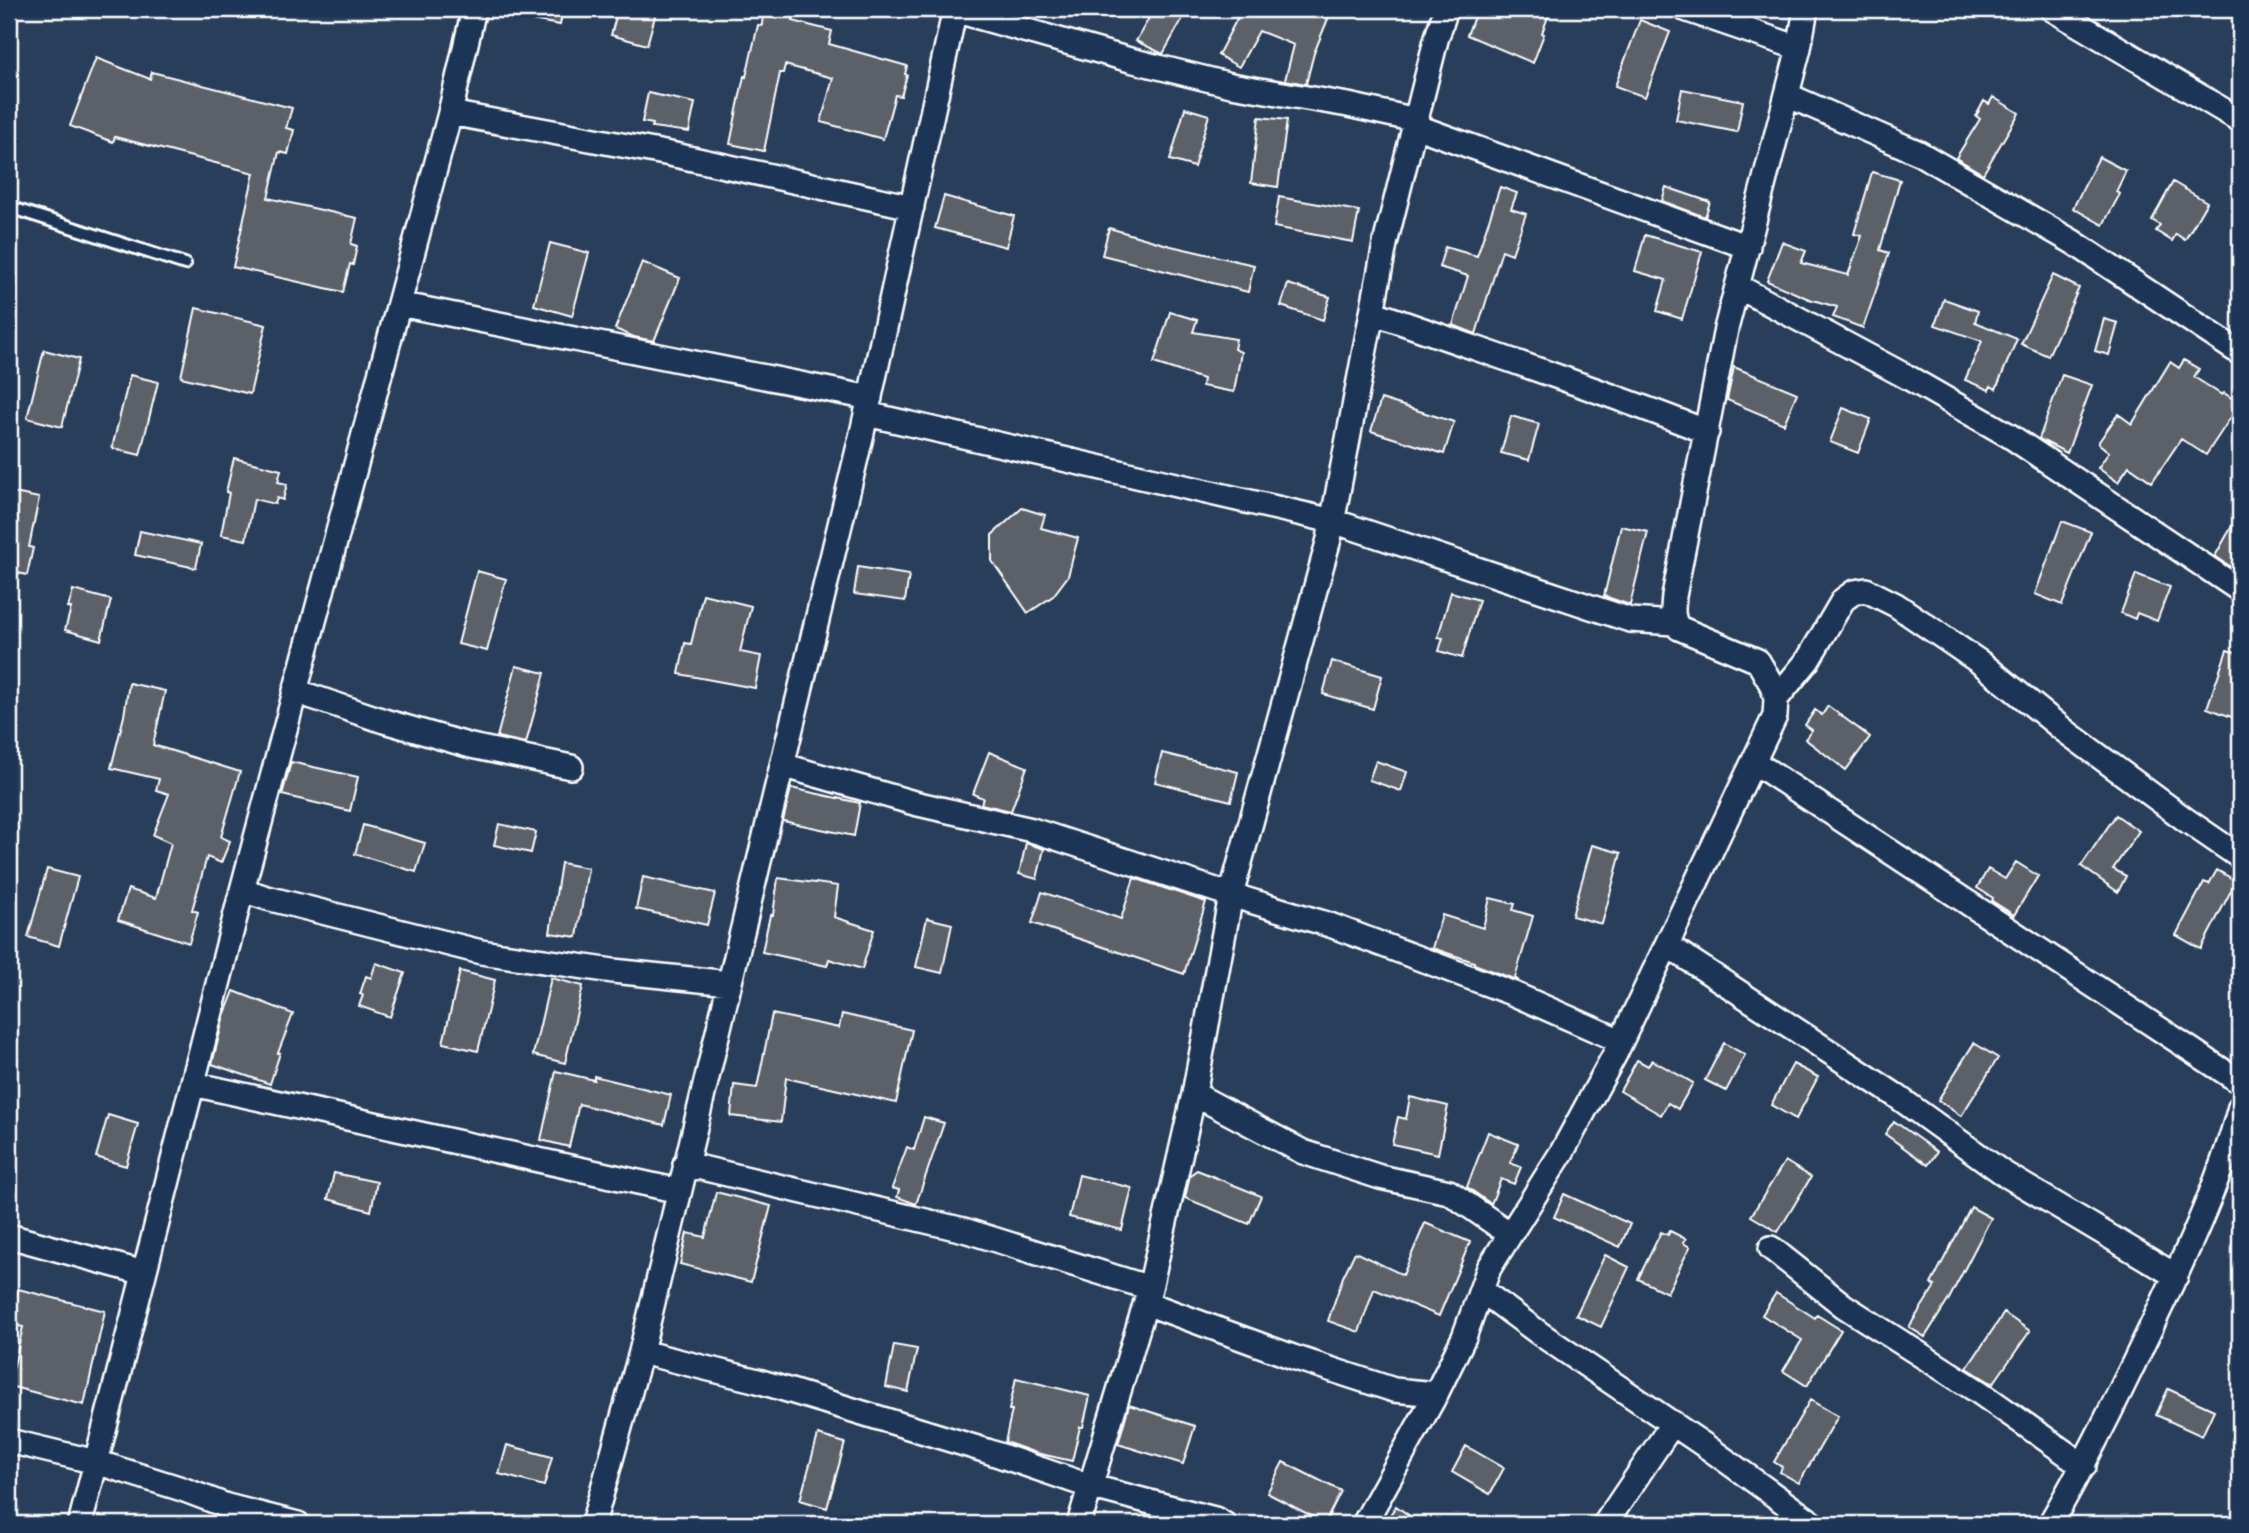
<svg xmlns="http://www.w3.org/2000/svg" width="2249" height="1533" viewBox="0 0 2249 1533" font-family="Delius,sans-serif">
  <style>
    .building { fill: #5b6167; stroke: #fff; stroke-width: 2 }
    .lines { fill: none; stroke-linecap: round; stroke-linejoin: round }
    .lane-casing { stroke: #fff; stroke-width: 16 }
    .street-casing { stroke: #fff; stroke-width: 28 }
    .lane { stroke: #1d3557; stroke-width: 10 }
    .street { stroke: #1d3557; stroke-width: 23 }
  </style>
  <rect width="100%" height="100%" fill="#293e5a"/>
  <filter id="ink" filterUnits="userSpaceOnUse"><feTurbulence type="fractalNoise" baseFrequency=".0143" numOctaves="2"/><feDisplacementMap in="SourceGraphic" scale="14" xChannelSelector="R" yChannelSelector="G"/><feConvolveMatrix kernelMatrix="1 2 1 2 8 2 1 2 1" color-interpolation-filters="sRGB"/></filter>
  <g filter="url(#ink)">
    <path class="building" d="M514,9H563L560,25L514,17Z
      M618,9H657L647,45L611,35Z
      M763,9H793V21L832,31L829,44L907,66L905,74L907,75L901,96L895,95L883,139L821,122L833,78L785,65L783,73H780L764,151L730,144L744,76L746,77L758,25L762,26Z
      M1154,9H1188L1163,54L1136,41Z
      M1242,9H1332L1314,53L1306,84L1285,80L1294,45L1259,31L1239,67L1218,55Z
      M1477,9H1551L1542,33L1544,34L1533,63L1467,35Z
      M1640,20L1670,32L1645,97L1615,86Z
      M96,58L150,79L152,72L292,108L286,128L294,130L288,154L279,152L268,198L357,218L351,244L357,246L353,265L350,264L343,292L233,267L254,173L115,137L113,142L70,126Z
      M1682,89L1743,101L1737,132L1676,120Z
      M648,93L695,103L689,132L652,127L653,124L642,122Z
      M1993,97L2019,113L1983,174L1956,158L1980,119L1976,116L1984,101L1989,104Z
      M1185,108L1209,115L1194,167L1170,160Z
      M1259,117L1287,120L1278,187L1251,183Z
      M2099,157L2126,171L2116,192L2120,194L2103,225L2073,208Z
      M1872,172L1900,180L1880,250L1889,253L1863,328L1833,317L1837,307L1809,299L1767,281L1782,242L1806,251L1801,263L1848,275L1862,236L1854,234Z
      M2173,182L2207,202L2185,240L2176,234L2172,241L2156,231L2160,225L2152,220Z
      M1500,187L1517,193L1511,209L1526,214L1512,254L1502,250L1476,334L1453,325L1468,276L1439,267L1445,247L1477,256Z
      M1666,187L1710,202L1705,217L1662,201Z
      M944,196L1014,216L1006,247L935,228Z
      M1279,197L1359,211L1353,242L1274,227Z
      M1109,228L1171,246L1254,265L1248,292L1102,255Z
      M1645,235L1702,252L1682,319L1657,311L1666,280L1635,271Z
      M550,243L589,253L572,316L534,305Z
      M642,262L680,278L654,341L634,337L615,329Z
      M2053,275L2079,288L2048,356L2021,344Z
      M1288,284L1330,297L1323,320L1281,306Z
      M1944,299L1978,311L1975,322L2017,339L1996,389L1991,386L1989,390L1965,380L1982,341L1935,325Z
      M196,308L266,325L250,394L181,377Z
      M1170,312L1197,320L1193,332L1236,339L1234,349L1241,352L1234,392L1202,386L1203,379L1154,363Z
      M2104,319L2118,323L2109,355L2095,351Z
      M44,350L79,359L62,427L27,418Z
      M2184,360L2199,369L2194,377L2222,395L2224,393L2236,401L2233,406L2237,408L2206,455L2181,439L2152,482L2129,466L2118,482L2098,468L2109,452L2098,443L2118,414L2132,424L2170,362L2179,368Z
      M1734,367L1797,393L1784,424L1727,400Z
      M130,375L158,382L140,455L112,448Z
      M2062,375L2092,385L2067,453L2039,439Z
      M1381,399L1454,422L1444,454L1371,431Z
      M1843,408L1871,419L1858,453L1830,442Z
      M1511,416L1539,424L1529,460L1501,453Z
      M234,458L281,470L278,482L287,484L283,500L277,498L275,504L254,499L246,540L221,535L229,493L226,492Z
      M9,492L39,498L29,547L33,548L27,575L9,571Z
      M1022,508L1045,515L1041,528L1078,538L1068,576L1053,596L1028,613L992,561V535Z
      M2240,512V573L2215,556Z
      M2062,521L2091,532L2062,605L2035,594Z
      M1621,526L1648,532L1630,605L1604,596Z
      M140,531L201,544L196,568L135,555Z
      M858,567L909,575L905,601L854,594Z
      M477,571L506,579L487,651L458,644Z
      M2136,574L2170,587L2157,621L2137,613L2135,619L2121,613Z
      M73,590L111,600L101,640L65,630L71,608H68Z
      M1451,592L1479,600L1462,658L1439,651L1443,638L1438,637Z
      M703,594L751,606L740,652L761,656L755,688L679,674L685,643L691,644Z
      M2227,650L2240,654V720L2207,708Z
      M1332,661L1382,676L1373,709L1323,694Z
      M516,666L545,673L526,743L497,737Z
      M129,683L165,691L153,745L240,772L221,837L230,841L221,863L207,857L192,910L198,912L189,943L118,920L128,889L156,898L171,843L153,835L169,794L156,790L159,779L111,768L124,716Z
      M1828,706L1870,737L1846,770L1805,739L1812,730L1805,725L1815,710L1822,715Z
      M989,752L1027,767L1011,811L981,804L983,798L973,794Z
      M1162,753L1238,772L1231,801L1155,782Z
      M1376,761L1407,772L1401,791L1369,780Z
      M291,762L358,777L350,811L282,795Z
      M791,788L860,803L854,836L783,821Z
      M2116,815L2139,831L2113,869L2126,876L2118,892L2081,866Z
      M499,824L536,832L531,853L494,845Z
      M363,825L425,843L416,872L355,854Z
      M1026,843L1044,849L1037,879L1019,874Z
      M1592,845L1621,853L1602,924L1572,916Z
      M2016,862L2038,876L2014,915L1992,901L1993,898L1977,888L1988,869L2005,879Z
      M561,863L588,868L577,937L550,933Z
      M47,869L78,877L59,946L28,937Z
      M2217,870L2236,881L2201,949L2176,935L2204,882L2209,884Z
      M643,877L715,893L707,925L636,909Z
      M778,878L838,886L834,917L874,930L862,969L829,959L827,966L762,952L770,915H773Z
      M1134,878L1206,902L1184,974L1032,923L1042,892L1121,919Z
      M1490,898L1515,904L1513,910L1533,916L1515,978L1519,981L1474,964V962L1432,948L1442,915L1483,928Z
      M927,918L952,924L942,973L916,967Z
      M376,963L405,973L390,1017L359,1006L363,995L360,994L366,976L371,978Z
      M460,971L495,980L478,1051L443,1043Z
      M551,978L583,986L565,1063L533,1055Z
      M234,991L293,1014L278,1053H280L270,1084L212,1064L224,1016Z
      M772,1014L839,1028L842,1014L912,1030L896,1103L786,1078L781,1122L731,1116L734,1085L757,1088Z
      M1724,1043L1745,1055L1726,1091L1705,1080Z
      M1974,1043L1998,1058L1961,1116L1938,1100Z
      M1637,1060L1648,1066L1652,1060L1693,1083L1678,1109L1668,1103L1661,1115L1620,1091Z
      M1793,1064L1818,1077L1796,1119L1771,1105Z
      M556,1071L594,1080V1076L671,1095L664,1125L579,1104L569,1147L541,1140Z
      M1410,1097L1448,1106L1438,1154L1392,1144L1398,1117L1406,1119Z
      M108,1115L138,1124L126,1166L96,1157Z
      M924,1117L944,1123L916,1204L897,1197L899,1190L892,1188L907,1147L914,1150Z
      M1894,1121L1937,1152L1928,1165L1885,1134Z
      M1488,1132L1518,1144L1510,1163L1521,1167L1514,1184L1501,1179L1491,1204L1467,1187Z
      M1785,1161L1811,1177L1778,1232L1751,1216Z
      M1197,1170L1261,1196L1249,1224L1185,1198L1190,1175Z
      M334,1173L377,1182L371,1211L328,1199Z
      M1079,1175L1132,1188L1122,1230L1069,1217Z
      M716,1192L771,1206L751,1282L680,1264L687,1233L705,1237Z
      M1564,1194L1630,1224L1620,1247L1554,1217Z
      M1971,1207L1991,1218L1949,1299L1925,1337L1909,1327L1935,1286L1931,1284Z
      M1425,1223L1470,1242L1439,1316L1374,1289L1359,1332L1328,1321L1343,1277L1355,1252L1403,1275Z
      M1670,1231L1686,1239L1683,1243L1690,1247L1667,1293L1638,1279L1661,1232L1668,1235Z
      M1605,1255L1629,1267L1601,1327L1576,1315Z
      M18,1289L105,1311L84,1405L9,1386L23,1327L10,1324Z
      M1776,1293L1815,1318L1817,1315L1841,1330L1807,1386L1783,1371L1802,1340L1762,1315Z
      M2004,1313L2030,1331L1993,1384L1967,1368Z
      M894,1345L917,1349L908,1392L886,1387Z
      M1016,1378L1090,1396L1083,1427H1080L1072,1461L1036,1453L1005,1442L1012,1410H1009Z
      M2168,1389L2214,1410L2202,1436L2156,1415Z
      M1810,1400L1838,1416L1799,1483L1780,1472L1782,1467L1774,1462Z
      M1129,1405L1195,1426L1183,1464L1118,1444Z
      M818,1435L845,1443L827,1508L800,1500Z
      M507,1445L552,1457L544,1486L499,1474Z
      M1466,1446L1504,1468L1490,1494L1452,1472Z
      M1283,1462L1341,1491L1325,1523L1267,1493Z
      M1396,1506L1421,1524H1384Z"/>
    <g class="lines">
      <defs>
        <path id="lane" d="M9,207L185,264"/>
        <path id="street" d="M950,9L1130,60L1231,85L1348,105L1416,120
          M1685,9L1799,48
          M2052,9L2240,120
          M1787,95L1917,152L2073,242L2240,353
          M450,113L670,154L912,207
          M1415,126L1748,247
          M1737,286L1909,378L2010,436L2240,590
          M399,304L870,398
          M1372,312C1484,352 1597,388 1707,432
          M867,414L1333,521L1630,620L1674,623
          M295,691L384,721L471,746L571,767
          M1776,699L1808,660L1843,600L1854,592L1866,590L1896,605L1981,663L2065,731L2186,820L2240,857
          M1754,762L2240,1082
          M782,765L914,803L1032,830L1231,895L1330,925L1514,994L1621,1041
          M242,890L267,898L481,952L613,971L729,983
          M1667,945L1895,1095L2003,1173L2176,1276
          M193,1084L679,1191
          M1194,1094L1303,1152L1380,1177L1449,1192L1510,1234
          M685,1164L964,1230L1150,1288
          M9,1236L144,1273
          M1771,1248L1844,1306L1979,1392L2084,1466
          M1481,1290L1539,1333L1707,1447L1814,1524
          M1146,1303L1293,1357L1394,1390L1436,1394
          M641,1352L758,1381L987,1451L1089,1486L1215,1519L1224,1524
          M9,1441L96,1462L80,1524
          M298,1524L227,1506L182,1489L96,1462L242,890L450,113L474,9
          M593,1524L641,1352L862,433L955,9
          M1079,1524L1150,1288L1194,1094L1231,895L1329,539L1385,244L1436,40L1446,9
          M1364,1524L1436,1394L1464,1337L1489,1268L1562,1152L1615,1054L1775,716L1776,699L1773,687L1758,661L1679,628C1671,619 1673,608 1674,596L1726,329L1799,48L1806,9
          M1605,1524L1673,1423
          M2050,1524C2084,1465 2114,1405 2143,1344C2180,1267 2218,1189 2240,1107"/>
      </defs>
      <use href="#lane" class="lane-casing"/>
      <use href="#street" class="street-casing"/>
      <use href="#lane" class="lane"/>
      <use href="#street" class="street"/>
    </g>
  </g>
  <rect width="2249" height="1533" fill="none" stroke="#1d3557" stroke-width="35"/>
  <rect x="18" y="18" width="2214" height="1498" fill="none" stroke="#fff" stroke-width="2.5" filter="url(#ink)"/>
</svg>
